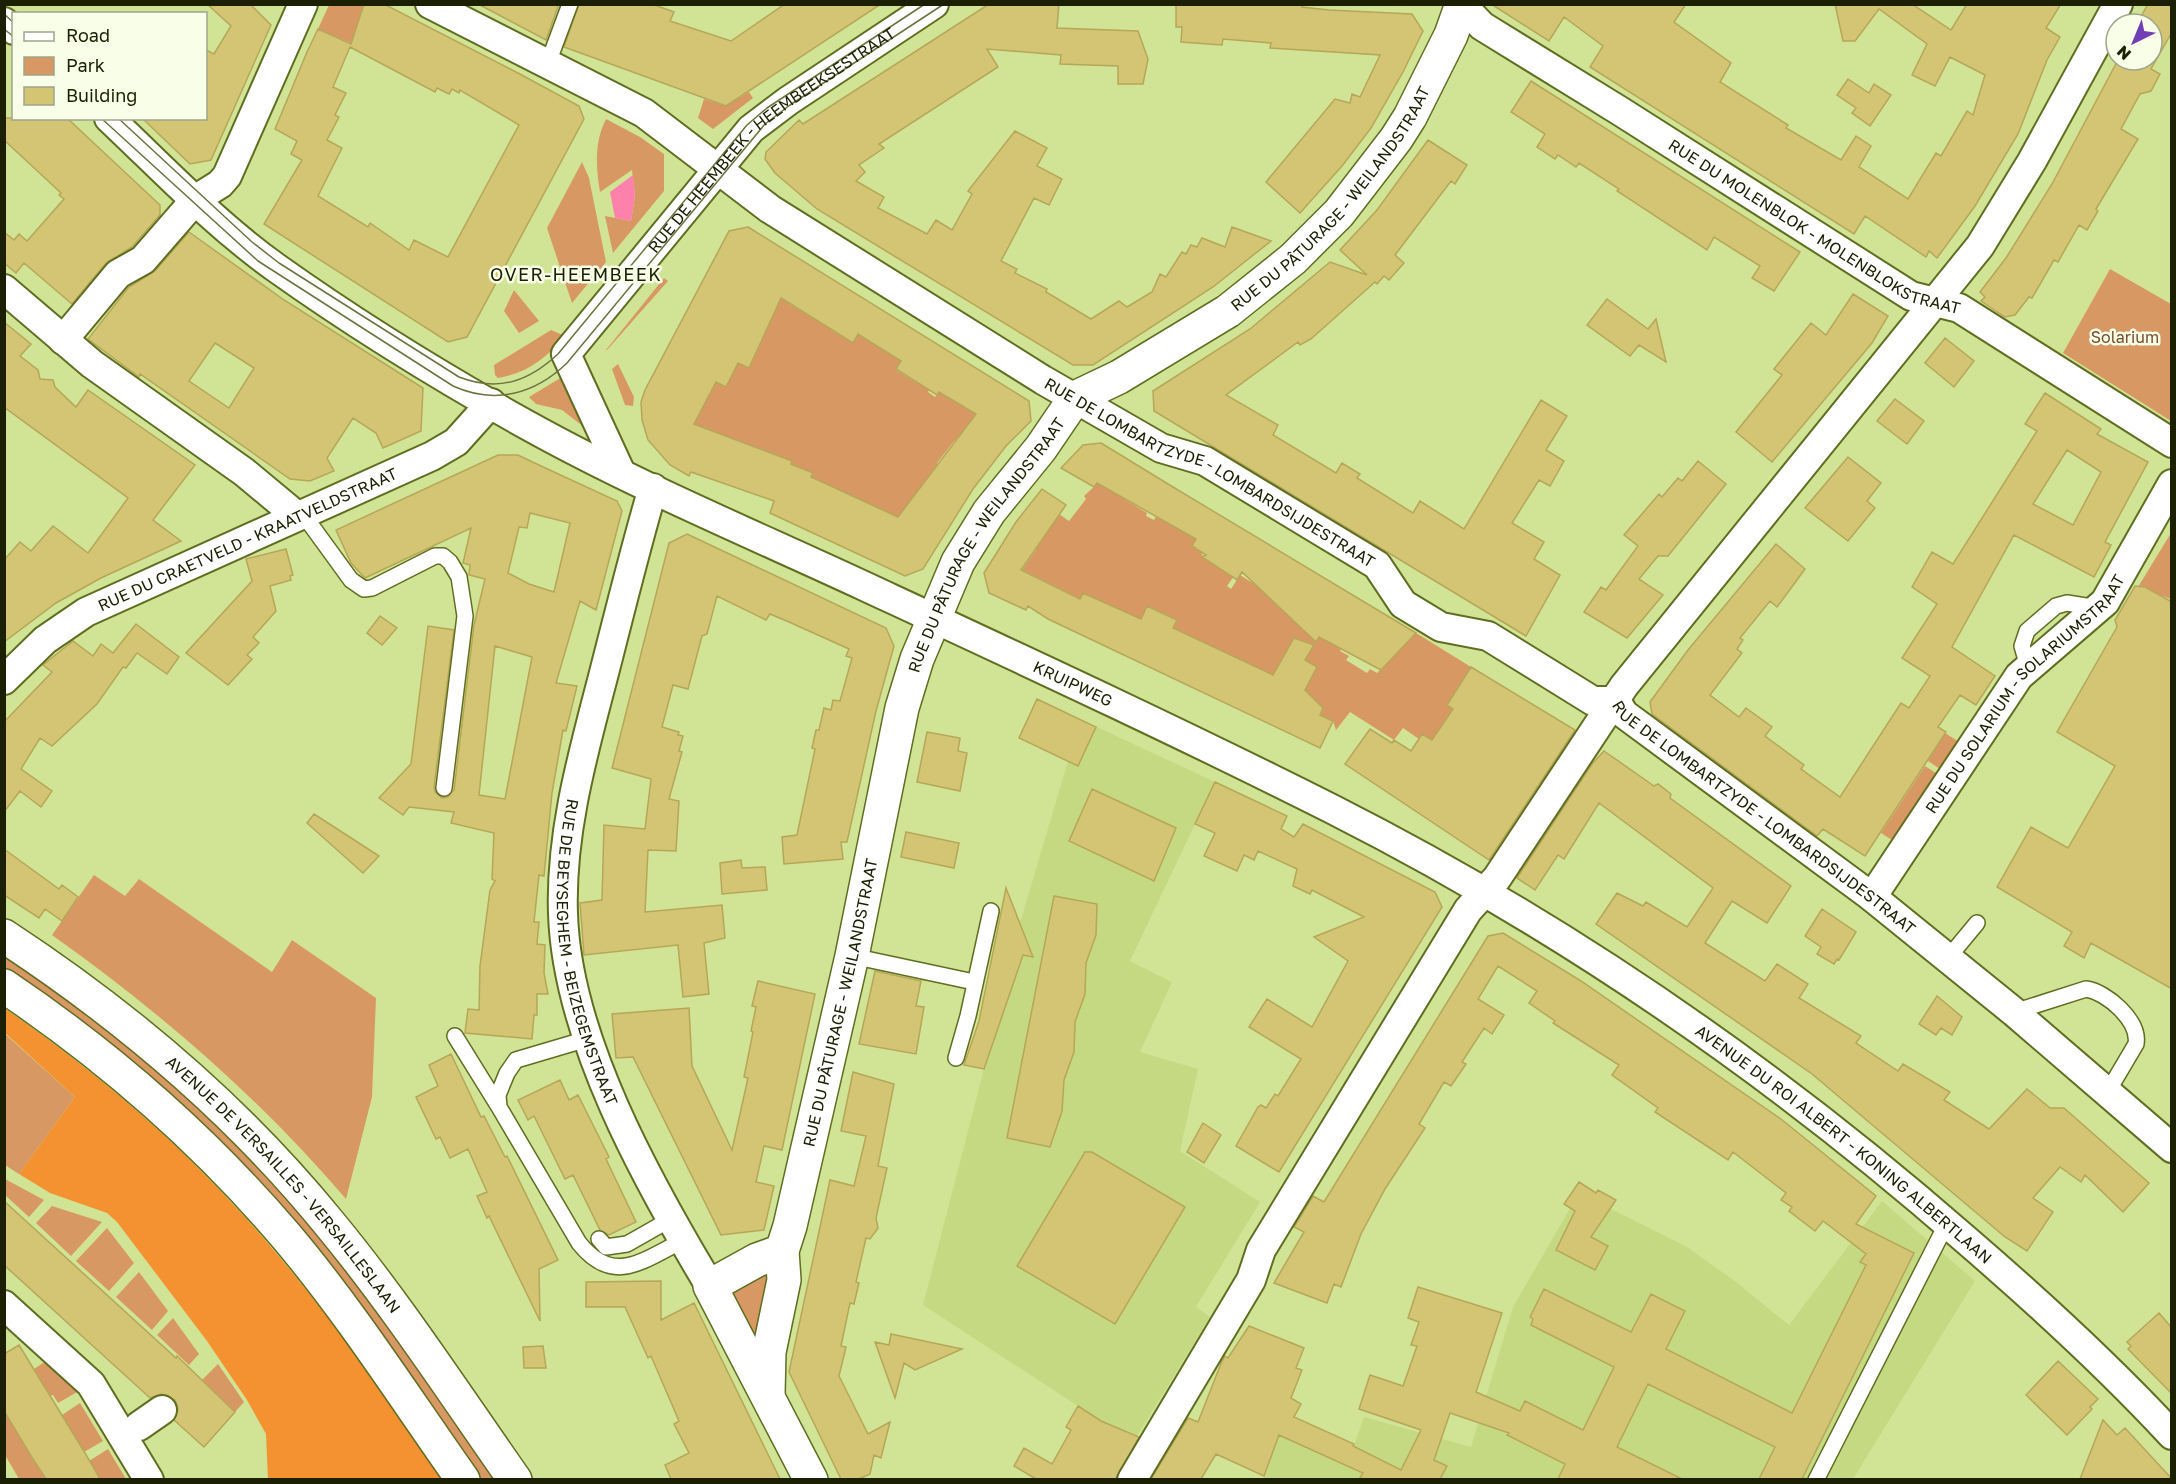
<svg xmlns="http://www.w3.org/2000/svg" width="2176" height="1484" viewBox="0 0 2176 1484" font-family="'Golos Text',sans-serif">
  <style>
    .built { fill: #c5d983 }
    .green { fill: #d89863 }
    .forest { fill: #f49130 }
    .water { fill: #fe81ac }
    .building { fill: #d3c574; stroke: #b5a757; stroke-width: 1.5; fill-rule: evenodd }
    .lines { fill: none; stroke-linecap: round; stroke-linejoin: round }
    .lane-casing { stroke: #5f6e20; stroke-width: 18 }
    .street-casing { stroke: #5f6e20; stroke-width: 32 }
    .secondary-casing { stroke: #5f6e20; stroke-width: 36 }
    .lane { stroke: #fff; stroke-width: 15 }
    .street { stroke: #fff; stroke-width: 28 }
    .secondary { stroke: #fff; stroke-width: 33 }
    .tram { stroke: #697441; stroke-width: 1.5 }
    .labels { text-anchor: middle; stroke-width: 5; stroke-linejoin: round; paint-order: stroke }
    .street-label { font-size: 16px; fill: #1a2001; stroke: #f8fee7 }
    .park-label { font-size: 16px; fill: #764d2a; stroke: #f8fee7 }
    .neighbourhood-label { font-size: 18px; letter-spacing: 1.5px; fill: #1a2001; stroke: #f8fee7 }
  </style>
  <rect width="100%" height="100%" fill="#d1e496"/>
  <path class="built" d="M1082,720L1215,782L1130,961L1172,982L1140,1052L1198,1069L1180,1151L1260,1202L1196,1307L1210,1317L1137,1436L1101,1421L923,1305L984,1069L1005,1009L1020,923L1068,761L1064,759Z
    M1579,1193L1687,1247L1736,1282L1789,1325L1882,1201L1975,1281L1853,1479L1263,1480L1279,1435L1347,1466L1364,1417L1471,1447L1513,1307Z"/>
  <path class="green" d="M329,5H364L351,43L318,29Z
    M749,92L753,98L713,129L698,118L704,99L726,106Z
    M606,119L640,137L664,154V191L613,253L605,216L631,221L635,196L632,170L600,192C596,168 594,142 606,119Z
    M582,162L589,178L606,262L572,303L547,228Z
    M2110,269L2171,304V421L2063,353Z
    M770,270L791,299L789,304L809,316L817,303L839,316L831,330L853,343L858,334L901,361L896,370L917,383L931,386L928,392L935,397L940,391L993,417L966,450L955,440L937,463L944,469L901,535L809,481L812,473L792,464L784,480L761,449L739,441L732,458L710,443L714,431L704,427L700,440L691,421L702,388L711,392L720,375L734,361L749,368Z
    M664,278L668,281L607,350H606Z
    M514,290L539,321L519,333L504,311Z
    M551,330L565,336C546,358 528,373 498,378L495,375L494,365Z
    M618,364L634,397L633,406L625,405L612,369Z
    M567,374L589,431L562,410L536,404L529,397Z
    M1098,483L1147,513L1146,516L1154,520L1157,515L1196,539L1203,557L1234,576L1227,586L1231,589L1240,575L1286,604L1282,611L1344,645L1340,651L1349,656L1346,660L1367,673L1370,669L1377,673L1416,633L1471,667L1447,705L1554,768L1543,787L1512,767L1434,737L1432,740L1419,739L1403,728L1394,740L1350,712L1336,730L1333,721L1320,715L1323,708L1258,668L1167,642L1177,620L1148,606L1140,620L1120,618L1123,611L1084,593L1081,599L1022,570L1036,550L1033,548L1059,514L1069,521L1086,499L1084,496Z
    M2171,533V599L2138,587Z
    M1945,733L1961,743L1943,771L1928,761Z
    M1925,766L1939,775L1895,842L1881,833Z
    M94,875L125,896L139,879L272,972L292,940L376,998L372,1097L346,1199C260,1098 160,1012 52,935Z
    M4,946L107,1020L303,1207L505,1479H474L364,1324L5,976Z
    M4,1033L75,1097L19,1174L5,1165Z
    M5,1179L44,1200L29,1217L5,1195Z
    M52,1206L102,1222L71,1256L36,1223Z
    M107,1228L134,1263L109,1291L76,1261Z
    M139,1272L168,1311L152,1330L116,1297Z
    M760,1272L768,1273L758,1345L729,1297L732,1288Z
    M173,1318L199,1354L189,1365L157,1335Z
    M52,1357L86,1387L58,1403L53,1395L50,1396L34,1369Z
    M218,1364L244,1402L235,1412L201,1381Z
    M80,1403L103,1441L84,1452L62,1415Z
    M4,1411L46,1479H19L5,1455Z
    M108,1449L126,1479H100L89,1461Z"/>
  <path class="forest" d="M4,1008C100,1074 189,1151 265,1240C330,1315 387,1398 444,1479H268L266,1434L247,1400L207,1341L117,1222L107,1213L50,1193L19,1174L75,1097L5,1033Z"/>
  <path class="water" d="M633,175L635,196L631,221L615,218L610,192Z"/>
  <path class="building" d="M207,4H250L271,25L211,160L190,164L142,118H206V50L214,54L231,26Z
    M364,4H384L518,73L579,106L584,119L467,337L448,342L264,224L302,160L291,154L297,141L275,129L307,52L318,29L351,44ZM350,47L435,92L437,88L449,94L452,89L459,93L460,90L519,125L448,257L414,240L409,250L370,223L368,227L318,196L342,148L327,140L339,117L335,115L346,93L333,87Z
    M478,4H559L546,40Z
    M579,4H652L674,12L670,21L731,41L785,4H881L726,106L564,47Z
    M989,4H1059L1057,28L1138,31L1148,59L1143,84H1118V66L1060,64L1061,55L987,49L998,67L879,144L884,148L859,165L865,172L856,181L884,197L878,208L927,234L936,220L952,230L972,194L968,191L1015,131L1047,148L1037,166L1062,179L1049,205L1034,198L1001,261L1017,269L1015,273L1047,289L1046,292L1091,319L1119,301L1127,307L1152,292L1160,274L1166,277L1182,252L1186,254L1191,245L1197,247L1202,238L1225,247L1232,227L1271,241L1213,287L1093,365H1073L817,209L775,173L765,159L766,152L799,120L803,124Z
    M1176,4H1303L1302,7L1329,10L1412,14L1423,31L1403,72L1371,128L1342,166L1300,213L1266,182L1335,99L1350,103L1352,94L1360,97L1380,55L1270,48L1271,43L1223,39L1222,45L1181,42L1182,27H1176Z
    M1491,4H1686L1674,22L1731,63L1720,82L1788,125L1786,128L1841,160L1856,136L1871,146L1859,167L1908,199L1936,153L1941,156L1967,111L1973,115L1985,75L1950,57L1935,86L1912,75L1927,44L1879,9L1855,41H1843L1835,4H1912L1951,30L1967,4H2061L2046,28L2060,37L2047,60L2018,134L1975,206L1937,258L1929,251L1926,257L1865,216L1854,234L1590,67L1603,46L1564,17L1549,41Z
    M2148,4H2172V32L2151,69L2160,74L2151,91L2140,94L2121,129L2138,139L2096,209L2098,211L2087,230L2079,225L2058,262L2054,260L2032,298L2029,297L2015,315L2005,317L1981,301L1985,297L1980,292L2006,258L2052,184L2118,60H2152V24H2137Z
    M1848,79L1869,93L1874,84L1891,95L1870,126L1852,113L1856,108L1837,95Z
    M1531,81L1800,252L1774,291L1752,278L1760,266L1714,237L1707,250L1617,191L1619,189L1579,163L1576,167L1558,155L1555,159L1537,147L1545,134L1511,112Z
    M4,118H67L160,205V215L132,247L106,263L72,304L24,263L16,273L4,263V232L14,240L19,234L27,241L64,199L59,195L61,193L4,140Z
    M1428,140L1467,165L1455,184L1451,181L1395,255L1404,263L1389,280L1384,276L1377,284L1375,282L1311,339L1300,345L1298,342L1226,395L1278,425L1273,435L1336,473L1342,463L1360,474L1357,478L1413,513L1420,501L1464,529L1541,400L1567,416L1546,450L1564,461L1550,486L1539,480L1512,523L1544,542L1534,559L1560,575L1526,636L1154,411L1153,391L1250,329L1330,262L1367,275L1340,250L1377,210Z
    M748,227L1029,401L1031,421L1006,446L973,489L923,569L905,576L770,513L774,501L691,472L689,476L670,465L648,440L642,420L641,402L645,390L729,231ZM781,298L853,343L858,334L901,361L896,369L937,395L939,392L976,414L898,517L811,477L813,473L791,464L792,461L694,424L716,382L726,387L738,363L749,368Z
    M189,232L284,300L423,388L421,431L383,448L376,433L353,418L327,458L334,471L310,481L290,479L140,374L139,377L88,339L129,287L155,271ZM215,343L254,368L229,408L189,381Z
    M1853,294L1888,316L1872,343L1772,462L1736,432L1782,375L1774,369L1811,323L1826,335Z
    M1607,299L1648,329L1656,319L1666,362L1639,345L1630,356L1587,325Z
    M4,322L31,344L20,356L38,370L40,379L53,380L55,387L76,407L88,390L195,465L153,520L181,541L101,578L56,603L4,642V560L20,542L31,551L53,526L88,553L128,498L4,407Z
    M1945,338L1974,361L1954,387L1925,363Z
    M2045,393L2101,429L2097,434L2148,462L2105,542L2111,545L2094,577L2014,535L1952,647L1995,676L1976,705L1960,695L1938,727L1946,732L1865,856L1823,829L1817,836L1652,714L1650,702L1688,650L1776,544L1805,569L1777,607L1770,601L1740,638L1743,640L1737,649L1742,653L1710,695L1739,717L1746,708L1772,727L1765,736L1804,765L1801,769L1840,797L1901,703L1909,708L1930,676L1902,658L1937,604L1912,587L1932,552L1953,564L2037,431L2025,424ZM2067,450L2101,472L2073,525L2033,504Z
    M1895,399L1924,421L1907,444L1877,421Z
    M1101,443L1173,487L1416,633L1381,670L1319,637L1316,642L1242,572L1237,580L1202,557L1206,555L1192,546L1196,539L1097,483L1094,487L1061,468L1083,445Z
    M498,455H518L541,466L617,501L622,511L596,610L580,601L556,683L577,686L566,731L563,730L552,793L544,876L539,875L534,922H539L537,944L545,945L544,973L548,994H537V1015H534L532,1039L465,1033L468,1009L479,1010L480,966L490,890L495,881L492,879L494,833L451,823L454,812L409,807L403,815L379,798L411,764L428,626L454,630L434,787L435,792L442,798L448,797L454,790L474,625L485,579L469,575L470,565L463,563L471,528L365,578L351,563L336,530ZM530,513L570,523L554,592L529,584L508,573L519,527L527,528ZM495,646L532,657L505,799L479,795Z
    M1848,457L1881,483L1867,501L1875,508L1848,541L1805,508Z
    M1698,461L1726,484L1668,556H1658L1639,579L1663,595L1627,638L1584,612L1601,587L1606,590L1638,546L1624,535L1659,494L1662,497L1678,478L1682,481Z
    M1042,489L1066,505L1021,570L1080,599L1083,593L1141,619L1147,606L1177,620L1173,628L1273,675L1294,638L1314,645L1305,660L1317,667L1305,690L1323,708L1320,715L1333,721L1320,748L1048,619L1028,606L1026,610L989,593L984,573L1016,522Z
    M687,534L886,628L894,646L876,711L847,842H841L843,859L784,864L782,837L797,835L815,749L812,748L816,730H819L824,708L831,710L833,700L840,701L852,658L846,656L849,649L789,622L770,614L766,620L717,596L707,634L702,636L688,689L673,685L662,727L679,732L678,735L683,736L679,751L682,752L669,799L679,801L676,851L648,850L645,912L722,905L725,938L704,943L709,994L683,997L678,945L584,955L580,903L602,900L604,825L645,829L651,779L612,768L669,543Z
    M286,549L293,575L290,576L291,580L270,586L276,611L253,637L259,643L247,655L252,659L228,685L186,653L252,581L246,559Z
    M2135,586L2145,587L2172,602V989L2091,943L2084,958L2064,946L2072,932L1997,887L2031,827L2068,848L2115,766L2057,732L2117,627L2115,620Z
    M380,616L397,628L382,645L367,633Z
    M136,624L179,657L167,674L137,653L126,668L123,667L97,704L52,746L40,738L21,769L52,791L41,807L20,791L4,812V722L52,672L43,665L73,641L93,656L101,644L113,653Z
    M1471,667L1575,730L1489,860L1345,764L1370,729L1392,743L1394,740L1411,751L1422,734L1432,740L1453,709L1447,705Z
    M1037,699L1096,727L1078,766L1019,738Z
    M927,732L960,738L958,751L967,753L960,791L917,782Z
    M1604,751L1654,786L1658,784L1671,794L1670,798L1791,886L1767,923L1732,901L1705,943L1765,981L1777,964L1808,984L1799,998L1861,1036L1856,1043L1898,1071L1903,1064L1950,1092L1944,1100L1989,1129L2027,1089L2050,1108H2064L2149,1183L2123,1212L2085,1175L2081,1182L2060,1167L2033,1198L2053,1212L2027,1251L2005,1237L1812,1074L1596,924L1617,893L1643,906L1646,902L1687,927L1713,888L1599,803L1564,859L1558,855L1535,890L1517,878L1592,764Z
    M1215,782L1287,816L1281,829L1294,837L1303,824L1435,892L1442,907L1279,1172L1236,1146L1258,1107L1261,1105L1266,1108L1275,1094L1278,1096L1301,1059L1249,1027L1267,999L1312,1027L1348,961L1314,937L1364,917L1312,890L1310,894L1293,886L1297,869L1258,851L1254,860L1244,855L1237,871L1204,856L1215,833L1195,824Z
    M1092,789L1176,828L1154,881L1069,841Z
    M314,814L379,856L363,873L307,823Z
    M906,832L959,843L954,868L901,857Z
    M4,849L59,889L62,885L78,897L62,921L45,909L39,918L4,895Z
    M741,860L742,868L765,867L767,890L722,894L720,863Z
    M1006,888L1033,957L1023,955L984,1069L964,1065L979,1021Z
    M1054,896L1097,904L1096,935L1086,963L1085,994L1075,1022L1074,1052L1064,1080L1062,1111L1050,1147L1007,1138Z
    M1822,909L1856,932L1839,960L1837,959L1834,964L1817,954L1821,947L1805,936Z
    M1503,933L1581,981L1781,1119L1876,1196L1856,1224L1914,1253L1802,1479H1759L1775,1447L1648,1384L1617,1447L1682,1479H1558L1565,1464L1507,1435L1509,1433L1450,1413L1434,1460L1447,1466L1440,1479H1359L1363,1473L1279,1435L1264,1476L1216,1454L1201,1479H1151L1188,1418L1198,1422L1222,1361L1225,1356L1228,1358L1249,1326L1304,1348L1296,1368L1302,1370L1291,1398L1301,1404L1294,1417L1354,1444L1353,1446L1401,1470L1421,1430L1359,1409L1370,1375L1403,1386L1417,1346L1411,1345L1419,1322L1408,1318L1418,1287L1502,1313L1476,1392L1520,1411L1525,1401L1583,1430L1614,1367L1531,1325L1533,1319L1530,1317L1544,1289L1631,1332L1651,1294L1685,1311L1666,1349L1792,1413L1866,1265L1860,1262L1866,1254L1823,1221L1815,1231L1789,1211L1792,1207L1781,1200L1786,1193L1733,1152L1728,1160L1655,1112L1658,1108L1612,1075L1619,1065L1553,1023L1555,1021L1529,1003L1537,991L1498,966L1478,999L1504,1015L1492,1034L1484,1028L1462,1062L1466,1064L1451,1086L1444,1082L1419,1124L1425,1128L1385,1189L1361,1234L1341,1287L1334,1284L1327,1303L1274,1283L1304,1232L1294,1227L1313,1196L1324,1202L1488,936Z
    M875,971L921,981L916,1006L924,1007L916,1054L859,1044Z
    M758,981L815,994L782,1150L764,1146L756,1182L774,1186L764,1230L721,1235L633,1057L616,1058L612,1014L689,1008L692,1066L732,1150L748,1078L744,1077L753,1032L751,1031L756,1007L752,1006Z
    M1937,996L1962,1017L1952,1035L1941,1028L1936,1035L1919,1024Z
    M451,1054L481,1117L484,1116L505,1157L507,1156L558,1260L539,1269L540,1321L489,1216L487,1218L477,1196L487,1192L468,1149L450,1158L440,1137L436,1139L416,1097L438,1086L429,1065Z
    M853,1072L894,1084L878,1166L887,1168L876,1218L878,1228L870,1239L866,1238L856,1282L859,1283L854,1304L850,1303L841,1346L846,1347L839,1376L868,1434L890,1422L881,1458L874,1455L870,1474L859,1479H841L789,1372L830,1180L854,1186L866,1136L841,1131Z
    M560,1080L569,1100L578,1095L609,1157L606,1159L636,1222L609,1235L600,1230L573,1175L565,1179L534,1116L528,1120L518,1100Z
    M1203,1123L1221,1135L1204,1163L1187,1152Z
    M1085,1152H1092L1185,1207L1115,1324L1017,1266Z
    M1579,1182L1596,1193L1598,1190L1616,1200L1591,1237L1608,1246L1595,1270L1556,1250L1575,1211L1564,1204Z
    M4,1201L176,1358L177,1356L235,1412L204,1447L174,1420L178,1409L175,1400L161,1394L150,1398L4,1265Z
    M661,1281V1320L694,1303L780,1479H671L665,1465L689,1453L674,1424L679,1421L651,1356L648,1358L625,1307H586V1282Z
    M2159,1313L2172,1328V1394L2128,1349L2131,1346L2127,1342Z
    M891,1334L962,1349L915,1370L904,1363L895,1398L875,1342L889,1345Z
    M19,1345L85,1453L100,1479H46L31,1456L4,1411V1354Z
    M543,1346L546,1368H524L523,1347Z
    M2058,1361L2098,1399L2090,1407L2092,1409L2067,1435L2026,1395Z
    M1078,1406L1101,1421L1139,1437L1116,1479H1036L1014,1466L1024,1448L1052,1464L1071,1430L1066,1427Z
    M2103,1420L2117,1435L2125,1428L2172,1479H2080Z"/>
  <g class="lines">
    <defs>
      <path id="lane" d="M548,63L570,4
        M303,514L351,580L364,589L372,588L435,556H443L450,562L459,577L465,616L444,788
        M2028,667L2022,646L2027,631L2056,606L2067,603L2098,608
        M852,956L974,982
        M1948,958L1977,923
        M2014,1012L2086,989C2107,992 2140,1021 2136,1044L2107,1093
        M455,1036L499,1107
        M587,1039L516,1060L507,1073L498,1095L499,1107L579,1243C613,1286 642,1261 682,1241
        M956,1058L968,1016L991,911
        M599,1239L606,1247L627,1244L671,1219
        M1816,1480L1947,1223"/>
      <g id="street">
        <path id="s1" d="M430,4L644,113L770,209L1043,380L1161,448L1205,461L1377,565L1403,604L1441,627L1488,636L1593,701H1616"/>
        <path id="s2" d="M1461,4L1482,26L1620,111L1911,296L1959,308L2172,443"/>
        <path d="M4,22L14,30"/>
        <path id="s3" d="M109,118C163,169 215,224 275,267C355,324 441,377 527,425C635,485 750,533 862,585C1019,658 1177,731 1332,809C1561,925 1772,1070 1965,1239C2037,1301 2107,1365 2172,1435"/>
        <path d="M4,289L92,364L244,472L297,516"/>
        <path d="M63,340L118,274L143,260L196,199L220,184L227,176L303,4"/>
        <path id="s4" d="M621,473L566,354L751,129L788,101L934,4"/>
        <path id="s5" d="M653,488C635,549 620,611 604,673C584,750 560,832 563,914C567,1038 647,1181 710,1286"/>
        <path id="s6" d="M4,680L45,640L86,612L432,456L456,442L491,403"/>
        <path id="s7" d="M1616,701L1624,714L1872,897L2014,1012L2172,1148"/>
        <path id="s8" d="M1872,897L2019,676L2105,602L2172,484"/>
        <path d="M4,1305L91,1384L149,1480"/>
        <path d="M139,1426L162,1410"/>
        <path d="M1132,1480L1251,1280L1261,1250L1468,910L1497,878L1624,686L1980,246L2032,161L2118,4"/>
      </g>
      <g id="secondary">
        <path id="s9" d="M4,936C126,1016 237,1110 329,1223C396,1304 454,1393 515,1480"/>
        <path d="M4,986C108,1056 205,1141 286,1236C351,1313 405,1398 463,1480"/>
        <path d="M782,1251L757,1260L710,1286L811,1480"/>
        <path id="s10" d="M768,1394L769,1352L784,1280L782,1251L790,1226L852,956L902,708L917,659L958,562L989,512L1041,448L1075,398L1119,377L1228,311L1293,259L1339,213L1396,139L1410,117L1451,35L1462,4"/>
      </g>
    </defs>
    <use href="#lane" class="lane-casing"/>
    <use href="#street" class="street-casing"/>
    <use href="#secondary" class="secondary-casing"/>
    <use href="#lane" class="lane"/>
    <use href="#street" class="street"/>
    <use href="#secondary" class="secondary"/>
    <path class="tram" d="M4,14L14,23
      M4,29L14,37
      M101,118L258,261L453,386C495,405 535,394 567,363L765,124L790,105L944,4
      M118,118L252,242L279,263L459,377C498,392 528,382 558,354L747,125L767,108L925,4"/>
  </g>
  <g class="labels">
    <g class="street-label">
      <text dy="6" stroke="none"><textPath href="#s4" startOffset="430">RUE DE HEEMBEEK - HEEMBEEKSESTRAAT</textPath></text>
      <text dy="6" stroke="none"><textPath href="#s10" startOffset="1389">RUE DU PÂTURAGE - WEILANDSTRAAT</textPath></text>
      <text dy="6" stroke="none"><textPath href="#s2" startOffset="420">RUE DU MOLENBLOK - MOLENBLOKSTRAAT</textPath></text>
      <text dy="6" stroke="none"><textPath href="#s1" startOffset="912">RUE DE LOMBARTZYDE - LOMBARDSIJDESTRAAT</textPath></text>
      <text dy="6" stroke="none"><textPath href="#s6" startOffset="284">RUE DU CRAETVELD - KRAATVELDSTRAAT</textPath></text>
      <text dy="6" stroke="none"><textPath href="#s10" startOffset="886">RUE DU PÂTURAGE - WEILANDSTRAAT</textPath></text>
      <text dy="6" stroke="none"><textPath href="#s3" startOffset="1125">KRUIPWEG</textPath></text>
      <text dy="6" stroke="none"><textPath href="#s8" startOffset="256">RUE DU SOLARIUM - SOLARIUMSTRAAT</textPath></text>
      <text dy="6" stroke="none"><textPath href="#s7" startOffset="189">RUE DE LOMBARTZYDE - LOMBARDSIJDESTRAAT</textPath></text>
      <text dy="6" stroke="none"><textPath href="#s5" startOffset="478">RUE DE BEYSEGHEM - BEIZEGEMSTRAAT</textPath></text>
      <text dy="6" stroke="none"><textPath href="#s10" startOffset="400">RUE DU PÂTURAGE - WEILANDSTRAAT</textPath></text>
      <text dy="6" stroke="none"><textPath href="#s3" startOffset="2026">AVENUE DU ROI ALBERT - KONING ALBERTLAAN</textPath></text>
      <text dy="6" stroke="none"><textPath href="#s9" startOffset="376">AVENUE DE VERSAILLES - VERSAILLESLAAN</textPath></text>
    </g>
    <g class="park-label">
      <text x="2125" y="343">Solarium</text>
    </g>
    <g class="neighbourhood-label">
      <text x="576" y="281">OVER-HEEMBEEK</text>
    </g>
  </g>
  <rect width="2176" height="1484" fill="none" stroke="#1a2001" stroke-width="12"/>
  <rect x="12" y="12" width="195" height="108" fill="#f8fee7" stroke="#9fa58b" stroke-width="1.5"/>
  <rect x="24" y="32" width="30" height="9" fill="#ffffff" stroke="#9fa58b" stroke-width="1.5"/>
  <text x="66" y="42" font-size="18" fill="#1a2001">Road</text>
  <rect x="24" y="57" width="30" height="18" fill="#d89863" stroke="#9fa58b" stroke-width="1.5"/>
  <text x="66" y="72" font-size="18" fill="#1a2001">Park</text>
  <rect x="24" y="87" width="30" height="18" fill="#d3c574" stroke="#9fa58b" stroke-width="1.5"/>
  <text x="66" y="102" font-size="18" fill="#1a2001">Building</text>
  <g transform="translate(2134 42) rotate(223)"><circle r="28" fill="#f8fee7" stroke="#9fa58b" stroke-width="1.5"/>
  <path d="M0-4.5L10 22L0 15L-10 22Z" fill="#713eb5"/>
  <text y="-9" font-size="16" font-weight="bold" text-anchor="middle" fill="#1a2001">N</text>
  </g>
</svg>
